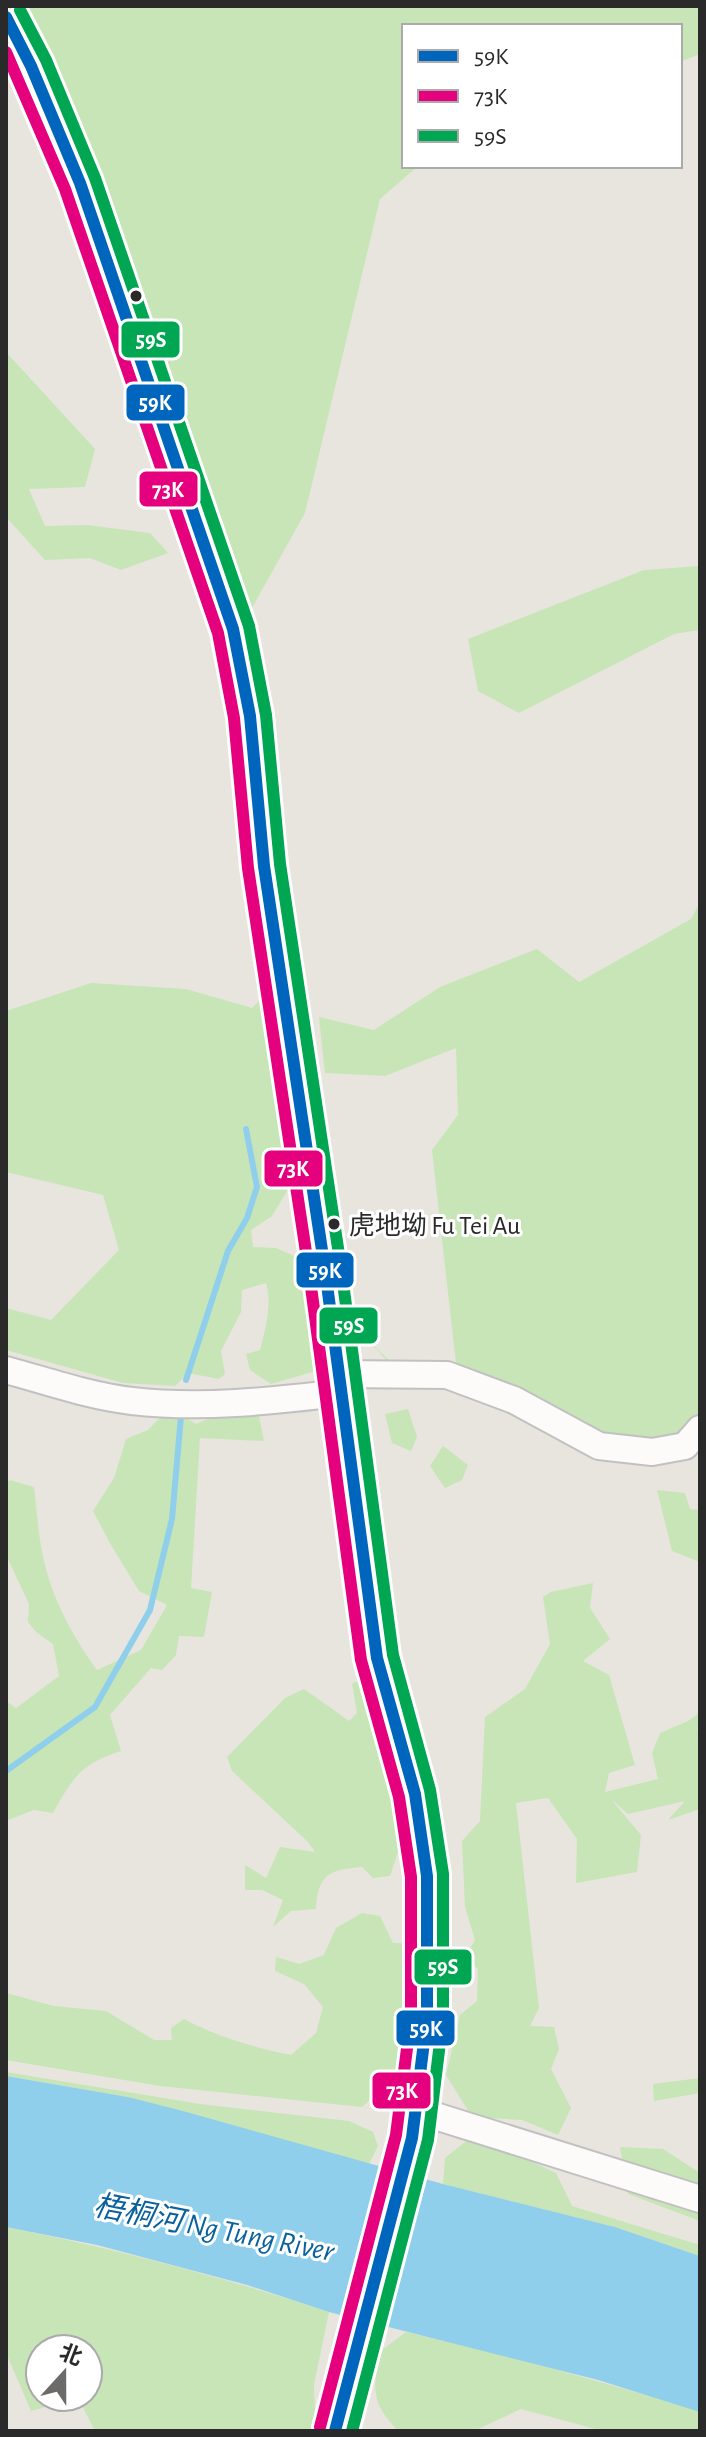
<svg xmlns="http://www.w3.org/2000/svg" width="706" height="2437" viewBox="0 0 706 2437" font-family="'Alegreya Sans','Noto Sans SC',sans-serif">
  <style>
    .green { fill: #c7e5b7; fill-rule: evenodd }
    .water { fill: #90cfec }
    .lines { fill: none; stroke-linecap: round; stroke-linejoin: round }
    .stream { stroke: #90cfec; stroke-width: 6 }
    .minor-casing { stroke: #c2c1c1; stroke-width: 30 }
    .major-casing { stroke: #c4c3c1; stroke-width: 36 }
    .minor { stroke: #fcfbfa; stroke-width: 26 }
    .major { stroke: #e7e3d3; stroke-width: 32 }
    .bus-1-casing { stroke: #fff; stroke-width: 18 }
    .bus-2-casing { stroke: #fff; stroke-width: 18 }
    .bus-3-casing { stroke: #fff; stroke-width: 18 }
    .bus-1 { stroke: #0065bd; stroke-width: 12 }
    .bus-2 { stroke: #e5007d; stroke-width: 12 }
    .bus-3 { stroke: #00a651; stroke-width: 12 }
    .bus-dot { fill: #2a2a2a; stroke: #fff; stroke-width: 3 }
    .labels { text-anchor: middle; stroke-width: 6; stroke-linejoin: round; paint-order: stroke }
    .bus-label { font-size: 26px; fill: #2a2a2a; stroke: #fff; text-anchor: start }
    .water-label { font-size: 30px; font-style: italic; fill: #0a619e; stroke: #fff }
    .line-badge { stroke: #fff; stroke-width: 3 }
    .badge-label { font-size: 22px; text-anchor: middle; font-weight: bold; fill: #fff }
  </style>
  <rect width="100%" height="100%" fill="#e8e5df"/>
  <path class="green" d="M15,6H700V54L680,62V26H404V166H418L380,199L305,513L248,615L93,167L61,88Z
    M6,352L95,449L85,487L29,489L45,526L87,525L150,533L168,553L121,570L90,558L45,560L6,517Z
    M700,566V630L674,634L519,713L478,691L468,639L644,570Z
    M700,903V1424L676,1448L605,1447L447,1371H393L388,1362L372,1344L395,1366L456,1364L432,1150L458,1115L456,1048L385,1076L325,1073L319,1017L374,1030L440,987L537,949L579,982L691,919Z
    M91,983L186,989L252,1008L269,991L276,1046L277,1115L289,1188L272,1216L251,1230L253,1247L276,1248L309,1262L326,1368L271,1384L250,1370L246,1354L260,1350C266,1327 272,1306 266,1283L242,1290L241,1312L221,1351L225,1374L219,1379L188,1373L175,1386L123,1383L6,1350V1308L51,1320L119,1250L103,1195L6,1172V1011Z
    M169,1408L196,1424L234,1408L259,1416L264,1441L200,1438L191,1588L212,1592L204,1637L179,1636L176,1655L162,1670L151,1668L110,1715L121,1751C81,1764 73,1777 53,1813L34,1810L6,1821V1701L16,1708L59,1676L53,1644L36,1632L28,1622L29,1604L6,1555V1483L10,1480L34,1487C37,1510 38,1534 43,1556C51,1597 73,1637 97,1670L141,1650L167,1605L139,1591L111,1545L93,1511L114,1478L126,1439L148,1430Z
    M408,1409L417,1437L411,1451L392,1443L385,1414Z
    M443,1446L468,1465L462,1480L445,1488L430,1466Z
    M657,1490L685,1493L690,1509L700,1510V1562L672,1551Z
    M593,1583L590,1608L610,1639L583,1661L609,1675L635,1765L609,1773L605,1792L658,1779L652,1753L660,1733L688,1721L700,1712V1726L697,1728L700,1735V1809L668,1820L685,1801L628,1814L611,1799L641,1835L637,1872L576,1883L577,1839L548,1798L516,1803L539,2008L530,2026L554,2027L559,2049L551,2069L571,2108L558,2135L522,2120L472,2117L446,2075L460,2015L477,2001L478,1969L465,1957L475,1940L465,1907L462,1841L480,1821L485,1717L525,1689L550,1644L543,1597L551,1592Z
    M376,1677L386,1750L405,1830L390,1876L373,1878L362,1867C330,1870 318,1873 316,1909L291,1911L273,1927L283,1900L262,1890H245V1865L266,1878L280,1847L315,1852L308,1842L232,1771L227,1757L285,1698L304,1689L349,1721L357,1713L352,1683Z
    M362,1913L380,1916L393,1943L421,1944L415,2040L388,2084L362,2107L160,2086L6,2060V1993L54,2006L106,2011L154,2040H172L171,2028L184,2019C218,2037 253,2047 291,2055L316,2033L323,2007L304,1984L275,1971L276,1957L299,1964L324,1955L336,1928Z
    M6,2072L200,2104L349,2121L373,2132L378,2146L369,2164L128,2097L6,2076Z
    M700,2078V2093L654,2101L653,2084Z
    M474,2135L556,2173L572,2206L700,2245V2256L615,2227L443,2184L445,2158Z
    M620,2147L663,2149L700,2173V2221L628,2194Z
    M6,2227C116,2249 223,2277 329,2312L314,2385L315,2417L310,2431H95L78,2398L31,2411L6,2353ZM40,2349H88V2397H40Z
    M406,2332L497,2353L685,2406L700,2412V2431H603L521,2409L474,2431H398C370,2401 372,2388 382,2350Z"/>
  <path class="water" d="M6,2076L128,2097L183,2111L443,2184L615,2227L700,2256V2412L598,2380L329,2312L247,2285L97,2245L6,2227Z"/>
  <g class="lines">
    <path class="stream" d="M186,1380L228,1251L247,1218L257,1187L246,1129
      M6,1771L95,1707L150,1610L172,1519L181,1416"/>
    <defs>
      <path id="minor" d="M6,1370C47,1381 89,1396 132,1401C202,1409 271,1401 341,1393
        M339,1374L447,1375L514,1400L599,1446L652,1452L685,1446L700,1429
        M416,2110L700,2199"/>
      <path id="major" d="M6,17L31,66L80,183L233,629L250,716L264,866L325,1270L377,1658L415,1794L427,1876V2018L412,2138L335,2431"/>
    </defs>
    <use href="#minor" class="minor-casing"/>
    <use href="#major" class="major-casing"/>
    <use href="#minor" class="minor"/>
    <use href="#major" class="major"/>
    <defs>
      <path id="bus-1" d="M6,17L31,66L80,183L233,629L250,716L264,866L325,1270L377,1658L415,1794L427,1876V2018L412,2138L335,2431"/>
      <path id="bus-2" d="M6,52L65,189L218,633L234,718L248,868L309,1272L361,1660L399,1797L411,1877V2017L396,2135L320,2427"/>
      <path id="bus-3" d="M20,10L46,60L95,178L249,626L266,715L280,864L341,1268L393,1655L430,1790L443,1874V2018L428,2140L352,2431"/>
    </defs>
    <use href="#bus-1" class="bus-1-casing"/>
    <use href="#bus-2" class="bus-2-casing"/>
    <use href="#bus-3" class="bus-3-casing"/>
    <use href="#bus-1" class="bus-1"/>
    <use href="#bus-2" class="bus-2"/>
    <use href="#bus-3" class="bus-3"/>
  </g>
  <g class="bus-dot">
    <circle cx="136" cy="296" r="7"/>
    <circle cx="334" cy="1224" r="7"/>
  </g>
  <g class="labels">
    <g class="bus-label">
      <text x="349" y="1234">虎地坳 Fu Tei Au</text>
    </g>
    <g class="water-label">
      <text transform="translate(214 2228) rotate(11)" y="10">梧桐河 Ng Tung River</text>
    </g>
  </g>
  <g class="line-badge">
    <rect x="120" y="320" width="61" height="39" rx="8" fill="#00a651"/>
    <rect x="125" y="383" width="61" height="39" rx="8" fill="#0065bd"/>
    <rect x="138" y="470" width="61" height="38" rx="8" fill="#e5007d"/>
    <rect x="263" y="1149" width="61" height="39" rx="8" fill="#e5007d"/>
    <rect x="295" y="1251" width="60" height="38" rx="8" fill="#0065bd"/>
    <rect x="318" y="1306" width="61" height="39" rx="8" fill="#00a651"/>
    <rect x="413" y="1948" width="60" height="38" rx="8" fill="#00a651"/>
    <rect x="395" y="2009" width="61" height="38" rx="8" fill="#0065bd"/>
    <rect x="371" y="2071" width="61" height="39" rx="8" fill="#e5007d"/>
  </g>
  <g class="badge-label">
    <text x="151" y="347">59S</text>
    <text x="155" y="410">59K</text>
    <text x="168" y="497">73K</text>
    <text x="293" y="1176">73K</text>
    <text x="325" y="1278">59K</text>
    <text x="349" y="1333">59S</text>
    <text x="443" y="1974">59S</text>
    <text x="426" y="2036">59K</text>
    <text x="402" y="2098">73K</text>
  </g>
  <rect width="706" height="2437" fill="none" stroke="#2a2a2a" stroke-width="16"/>
  <rect x="402" y="24" width="280" height="144" fill="#ffffff" stroke="#aaaaaa" stroke-width="2"/>
  <rect x="418" y="50" width="40" height="12" fill="#0065bd" stroke="#aaaaaa" stroke-width="2"/>
  <text x="474" y="64" font-size="24" fill="#2a2a2a">59K</text>
  <rect x="418" y="90" width="40" height="12" fill="#e5007d" stroke="#aaaaaa" stroke-width="2"/>
  <text x="474" y="104" font-size="24" fill="#2a2a2a">73K</text>
  <rect x="418" y="130" width="40" height="12" fill="#00a651" stroke="#aaaaaa" stroke-width="2"/>
  <text x="474" y="144" font-size="24" fill="#2a2a2a">59S</text>
  <g transform="translate(64 2373) rotate(21)"><circle r="38" fill="#ffffff" stroke="#aaaaaa" stroke-width="2"/>
  <path d="M0-6L14 30L0 20L-14 30Z" fill="#6c6b69"/>
  <text y="-12" font-size="22" font-weight="bold" text-anchor="middle" fill="#2a2a2a">北</text>
  </g>
</svg>
